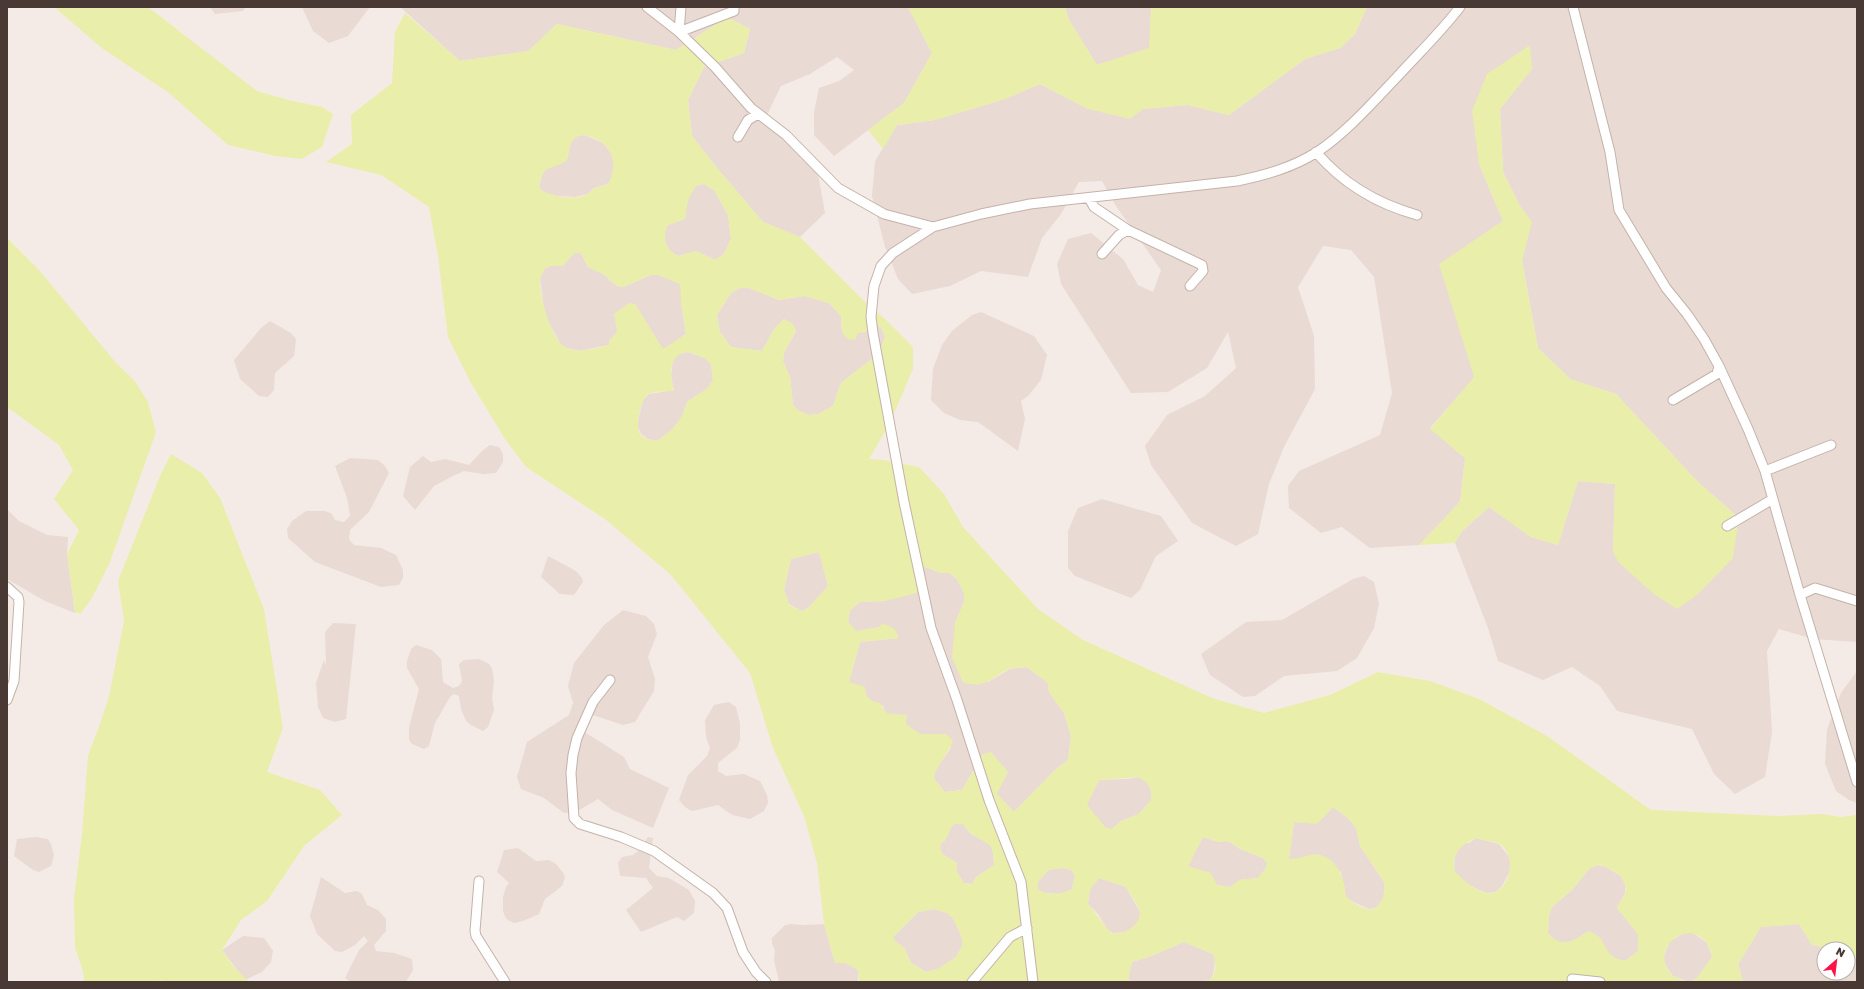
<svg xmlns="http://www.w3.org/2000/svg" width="1864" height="989" viewBox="0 0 1864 989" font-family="'Golos Text',sans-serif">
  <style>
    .residential { fill: #e9dad3 }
    .green { fill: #e9eeaa; fill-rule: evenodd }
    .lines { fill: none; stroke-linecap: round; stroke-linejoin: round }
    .minor-casing { stroke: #c4b2aa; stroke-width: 11 }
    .minor { stroke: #fff; stroke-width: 9 }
  </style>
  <rect width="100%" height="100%" fill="#f5ebe6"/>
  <path class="residential" d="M210,7H246L243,11L215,14Z
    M302,7H370L348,36L329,43L313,31Z
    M400,7H908L932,53L904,103L834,156L814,135V112L819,88L839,81L854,70L837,57L810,74L781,86L765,119L817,168L825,213L800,237L763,222L717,168L692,136L688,100L704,67L744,53L750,29L727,17L676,50L557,24L529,51L460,61Z
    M1065,7H1151L1150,48L1097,65L1069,20Z
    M1367,7H1857V642L1813,639L1779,629L1767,651L1772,732L1765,777L1735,794L1714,774L1692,729L1617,711L1600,686L1572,667L1543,680L1498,661L1488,628L1455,543L1462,531L1489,507L1531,537L1558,545L1578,481L1615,484L1613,552L1739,518L1698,482L1616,394L1570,379L1538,348L1522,261L1531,222L1520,206L1503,172L1500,109L1532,69L1487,74L1479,164L1503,221L1440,264L1475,377L1430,428L1465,458L1460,502L1419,545L1370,548L1342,527L1321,533L1289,508L1288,486L1299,471L1380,435L1392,393L1374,277L1351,250L1323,246L1298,287L1314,336L1315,389L1284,447L1269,484L1258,534L1236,546L1192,523L1151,465L1145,446L1167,415L1205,396L1236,368L1228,332L1207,368L1168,392L1131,393L1061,284L1057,264L1068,239L1091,233L1123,259L1138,285L1153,292L1161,270L1116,206L1102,181L1079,182L1061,214L1042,238L1028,277L981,271L950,286L912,294L898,279L885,247L872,196L875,161L897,125L935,120L1005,99L1040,84L1088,109H1143L1188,105L1229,115L1305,59L1340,48L1355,34Z
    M581,135L587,136L603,143L611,153L615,164L610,182L605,185L594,188L588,194L575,197L556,196L543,193L539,188L542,174L545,169L562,163L567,160L571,141L575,137Z
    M704,184L714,190L728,215L731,239L724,254L715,260L696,251L678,256L672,253L665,243V230L668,225L685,219L687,200L690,194L697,185Z
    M580,252L588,267L603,274L617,286L623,287L651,275H658L681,284V303L686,334L663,350L635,304L617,332L609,341V345L579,351L567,348L561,345L549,323L544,309L540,278L545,268L551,266H563L574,253Z
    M740,288H749L779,300L805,296L829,303L841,316L842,332L858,333L876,324L882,329L885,337L879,353L841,383L833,406L818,414L809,415L799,411L793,405L790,377L783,361L784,353L796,331L784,319L774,329L762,351L731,347L720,332L717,315L731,293Z
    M981,312L1034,336L1047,355L1041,380L1028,396L1021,401L1025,419L1018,451L978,422L960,420L944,413L931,400L933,369L942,345L952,331L972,315Z
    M270,321L291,333L296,339L294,356L275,373L274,390L268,397L259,396L240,379L234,360L261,328Z
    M688,352L705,358L711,364L713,380L708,388L687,402L682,417L671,431L657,441L648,439L641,434L637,425L643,400L649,394L674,390L671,377L673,359L680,353Z
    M490,445L499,447L503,454V462L496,473L483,474L464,471L453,476L434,486L415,510L403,496L410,467L423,456L431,462L445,459L469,465L483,450Z
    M350,458L378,460L385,466L389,473L369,512L350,530L349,539L354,545L381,548L396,555L403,570V578L399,585L381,587L315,562L288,538L287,529L292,521L306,511H324L331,513L335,520L344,522L350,516L347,498L335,466Z
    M1102,499L1161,516L1178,541L1156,556L1140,590L1131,598L1075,576L1068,568V531L1078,508Z
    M7,509L19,521L47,535L68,537L67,554L75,613L45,601L7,579Z
    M819,552L828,586L808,608L802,611L789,604L784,590L791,559Z
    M548,556L576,571L582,578L583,582L574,595L560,594L541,577Z
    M923,566L941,573H949L957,579L964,593V602L955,623L988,682L1010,669L1027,667L1048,683L1049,692L1064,713L1071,736L1068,760L1055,770L1014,812L997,794L983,754L962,790L945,792L934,779L935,770L951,748L946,734H920L886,714L883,706L872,701L849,682L860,642L899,638L880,627L856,631L848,622L850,610L860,602L885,601Z
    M1364,576L1374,582L1379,604L1374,628L1357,658L1337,671L1284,676L1255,696L1243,697L1210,675L1201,654L1246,622L1282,620L1353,579Z
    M623,610L646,616L654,624L657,634L648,657L655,679L654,691L635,722L623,725L590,714L583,731L624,757L630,769L669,788L653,828L612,810L598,799L576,812L564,813L544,798L521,789L517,777L527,742L569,715L573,703L568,686L574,663L604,625Z
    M333,623L356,624L346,719L335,722L323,718L318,707L316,683L324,660L326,666L325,632Z
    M416,645L432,650L441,659L443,682L453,688L459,686L462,681L459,664L464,660L479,659L489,664L492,669L494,680L492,698L494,710L488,727L483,731L471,725L466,721L461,709L459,696L454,694L450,697L435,723L429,746L424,749L412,744L409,740V727L419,689L407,668V661L411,649Z
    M1857,671V803L1849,800L1836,791L1825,764L1827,729L1841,693Z
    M729,702L736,707L740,723V740L737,748L718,763V771L726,776L744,774L760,781L767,795L768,803L764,811L750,819L732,815L718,805L692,811L685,807L679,800L688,775L707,756L710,748L706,737L705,720L714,705Z
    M1139,777L1149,783L1152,794L1151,800L1139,814L1121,821L1112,829L1106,828L1086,806L1099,780L1127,779Z
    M1333,807L1348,818L1356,828L1360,846L1384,882L1385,888L1383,899L1376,908L1369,909L1351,901L1346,897L1341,872L1308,856L1296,860L1289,859L1294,822L1317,823Z
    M955,823L963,824L971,834L990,844L993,852L994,865L976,877L972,884L964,883L957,872V863L942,854L940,846L942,842H944L952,826Z
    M36,837L48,839L51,844L54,855L51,866L39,872L33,870L14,856L17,839Z
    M648,837L653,838L649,868L657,876L669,878L689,890L695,901L694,913L684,921L677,917L641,932L626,910L653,888L646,878L620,876L618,863L622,857L633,855L638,851Z
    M1203,837L1219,842L1225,841L1230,842L1240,849L1263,858L1267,863L1266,868L1258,878L1240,880L1230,887L1217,885L1188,866Z
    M1476,838L1499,844L1509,857L1511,865L1509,873L1502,886L1496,892L1487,893L1477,889L1463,881L1454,871L1455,853L1458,849L1464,843H1469Z
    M518,848L536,861L549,860L556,864L564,874L565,878L562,886L545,899L539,914L523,921L514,923L506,919L503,911V897L506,887L509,883L497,872L504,850Z
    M1598,865L1606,867L1621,876L1625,884V893L1617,908L1638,934V951L1625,961L1617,959L1608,953L1599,937L1589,931L1573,941L1563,943L1554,940L1548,933L1549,915L1552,907L1572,890L1589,869Z
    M1063,868L1071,870L1075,875L1072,889L1061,894L1043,893L1038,889V882L1048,870Z
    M321,877L345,893L357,891L362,894L367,905L378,910L386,919V931L374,945L376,951L394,953L412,959L413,970L407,980L405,982H351L345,978L359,950L368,941L364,936L355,945L342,952L335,951L317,934L310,916Z
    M1099,878L1126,887L1140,912L1141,918L1138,923L1127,932L1113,933L1108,930L1098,914L1088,904L1090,889Z
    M934,909L947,913L953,918L962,938V946L956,957L938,969L926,972L911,963L905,949L894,940V936L918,912Z
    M791,924L803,925L824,924L835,963H846L858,970V982H779L774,960L775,950L772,944V938L785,925Z
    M1799,924L1812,945L1833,949H1824V973H1848V956L1857,958V982H1743L1738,964L1761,927Z
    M1685,933H1693L1707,943L1712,957L1697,978L1690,982L1673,976L1664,963V956L1670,941Z
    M243,936L264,938L273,951L271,962L262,972L245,980L222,950Z
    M1184,942L1213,954L1215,960L1213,975L1210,980L1198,982H1132L1128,979L1132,962L1149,957Z"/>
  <path class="green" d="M54,7H148L257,91L288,100L322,107L333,114L322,147L302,159L275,156L228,145L169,93L103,49Z
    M908,7H1065L1069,20L1097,65L1149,48L1151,7H1367L1355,34L1340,48L1305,59L1229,115L1188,105L1143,109L1130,119L1088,109L1040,84L1005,99L935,120L897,125L883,149L868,130L904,103L932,53Z
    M405,13L460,61L528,51L557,24L676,50L727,17L750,29L744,53L704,67L688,100L692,136L717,168L763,222L800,237L862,299L885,319L913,347V369L890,423L869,459L883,460L919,467L944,494L963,527L1038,609L1083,640L1212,698L1264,713L1330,695L1378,672L1430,681L1479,699L1547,736L1651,810L1778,816L1822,814L1841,817L1857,815V958L1848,956V949H1833L1812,945L1799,924L1761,927L1738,964L1743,982H1690L1697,978L1712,957C1711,953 1709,946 1706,942C1685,917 1649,951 1672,975C1676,978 1684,980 1689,982H1198C1201,981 1206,981 1209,980C1217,976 1216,961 1213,954L1184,942L1149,957L1132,962L1128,979L1132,982H859L858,970L846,963H835L824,924L817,863L804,816L773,748L750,673L671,575L605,519L526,467L505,439L471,383L448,337L438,256L429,207L381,175L326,162L352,144L351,115L392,83L395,32ZM581,135C602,136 618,153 612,174C611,176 611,180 609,182C605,187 600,186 595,188C592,189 591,192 588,194C577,201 548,197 539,188C544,161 549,173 567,160C570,149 569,139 581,135ZM704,184L714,190L728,215L731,239L724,254L715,260L696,251L678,256C665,250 662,237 668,225L685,219C687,205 688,196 697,185ZM580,252L588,267L603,274L617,286L623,287L651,275H658L680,284L681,303L686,334L663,349L635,304L629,303L614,314L617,332L609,341V345C596,348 580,354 567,348C551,342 539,294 540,279C541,275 544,271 545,268L551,266H563L574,253ZM740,288H749L779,300L805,296L829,303L841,316L842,332L847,339L855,340L858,333L866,332L876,324L882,329L885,337L879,353L841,383L833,406L818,414L809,415L799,411L793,405L790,377L783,361L784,353L796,330L792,323L784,319L774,329L762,351L731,347L720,332L717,315L731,293ZM688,352L705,358L711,364L713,380L708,388L687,402C681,422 674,429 657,441C652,440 644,439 640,434C635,426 641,397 649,394C656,391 667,391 674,391C670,374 667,355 688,352ZM819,552L828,586L808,608L802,611L789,605L784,590L791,559ZM923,566L941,573H949L957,579L964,593V602L955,623L952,658L963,682C984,690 992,677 1009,669C1014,667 1022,668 1027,667L1048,683L1049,692L1064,713L1071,736L1068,760L1055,770L1014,812L997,794L1008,772L991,752L983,754L962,790L945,792L934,779C936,764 949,754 953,740L946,734H920L906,724L907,715L886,713L880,703L872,701L866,695L865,687L849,682L860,642L899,638C896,628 891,625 881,624L880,627L856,631L848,622L850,610L860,602L885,601L917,593ZM1139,777C1156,788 1155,801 1139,813C1134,817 1127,818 1122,821C1118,823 1115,826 1112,829L1106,828L1087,805L1099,780ZM1333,807L1348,818L1356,828L1360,846L1384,882C1385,888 1385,895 1382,900C1380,903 1377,907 1374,909C1368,911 1350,903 1347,897C1345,895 1345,891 1345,888C1342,874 1337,861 1321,855C1311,852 1300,860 1289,859L1294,822L1317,824ZM955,824H963C966,827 968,831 972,834C989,847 993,839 994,865L976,877L972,884L964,883L957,872V863L942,854L940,846L942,842H944L952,826ZM1203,837L1219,842L1225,841L1230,842L1240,849L1263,858L1267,863L1266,868L1258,878L1239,880L1230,887L1217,885L1211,873L1188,866ZM1476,838C1481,840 1496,842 1500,844C1515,855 1512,883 1496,892C1483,898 1462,880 1455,871C1450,854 1462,844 1476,838ZM1598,865C1610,867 1630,878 1625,894C1623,898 1619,903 1617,908L1638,934V951L1625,961C1605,956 1610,951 1600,938C1597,935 1592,933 1589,931C1574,940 1563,950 1548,933L1549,915L1552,907L1572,890L1589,869ZM1063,868L1071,870L1075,875L1072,889C1062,894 1048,897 1038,889V882L1048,870ZM1099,878L1126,887C1136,904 1149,915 1130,929C1126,932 1117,934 1112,933C1108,931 1093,909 1088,904L1090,889ZM934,909L947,913L953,918L962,938V946L956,957L938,969L926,972L911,963L905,949L894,940V936L918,912Z
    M1530,45L1532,69L1500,109L1503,172L1520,206L1532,222L1522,261L1538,348L1570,379L1616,394L1698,482L1739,518L1733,558L1697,595L1677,609L1654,594L1619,563L1613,552L1615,484L1578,481L1558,545L1531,537L1489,507L1462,531L1455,543L1419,545L1460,502L1465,458L1430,429L1474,377L1439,264L1503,221L1479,164L1472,111L1487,74Z
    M7,238L39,270L116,363L134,380L148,402L156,432L110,562L92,598L81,613H75L67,554L79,530L54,499L73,470L59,445L7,407Z
    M171,454L202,473L220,498L264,609L283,728L267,772L320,790L342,815L304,846L267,901L241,920L222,950L234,967L249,982H167L160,980L158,982H84L83,971L75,948L74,898L82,834L88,756L101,721L109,696L124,621L118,581L160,476Z"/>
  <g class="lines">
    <defs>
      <path id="minor" d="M647,7L679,32L715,67L751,108L786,135L838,188L884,214L933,227
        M1573,7L1610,152L1619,210L1666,288L1687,314L1704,339L1719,366L1748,429L1765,471L1800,595L1857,782
        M679,32L734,11V7
        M679,32L681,7
        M738,137L748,120L758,114
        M1316,152C1342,183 1378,204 1417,215
        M1089,198L1094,207L1128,230L1202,265L1203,271L1190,286
        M1102,254L1119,235L1128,230
        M1673,400L1717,374L1719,366
        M1765,471L1831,445
        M1727,526L1773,499
        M7,587L18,597L19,602L14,681L7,700
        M1800,595L1815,588L1857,601
        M610,680L593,702L577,738L573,755L571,773L574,818L580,824L621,837L654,851L713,893L727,908L743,952L756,972L766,982
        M479,881L475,931L476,936L505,982
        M1572,979L1600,982
        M972,982L1010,937L1027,928
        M1033,982L1021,882L989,800L957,700L931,628L904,502L873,333L871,317L874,286L881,266L893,253L933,227L981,214L1030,204L1237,181C1265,175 1292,168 1317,152C1347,132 1372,103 1397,77C1418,54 1441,32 1460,7"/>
    </defs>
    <use href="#minor" class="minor-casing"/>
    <use href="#minor" class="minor"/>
  </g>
  <rect width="1864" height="989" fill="none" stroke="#483934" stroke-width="16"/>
  <g transform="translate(1836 961) rotate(28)"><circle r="19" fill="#ffffff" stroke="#b6b0ae"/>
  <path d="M0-3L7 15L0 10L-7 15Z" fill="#ff1347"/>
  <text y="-6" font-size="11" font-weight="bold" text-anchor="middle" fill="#483934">N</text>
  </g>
</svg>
